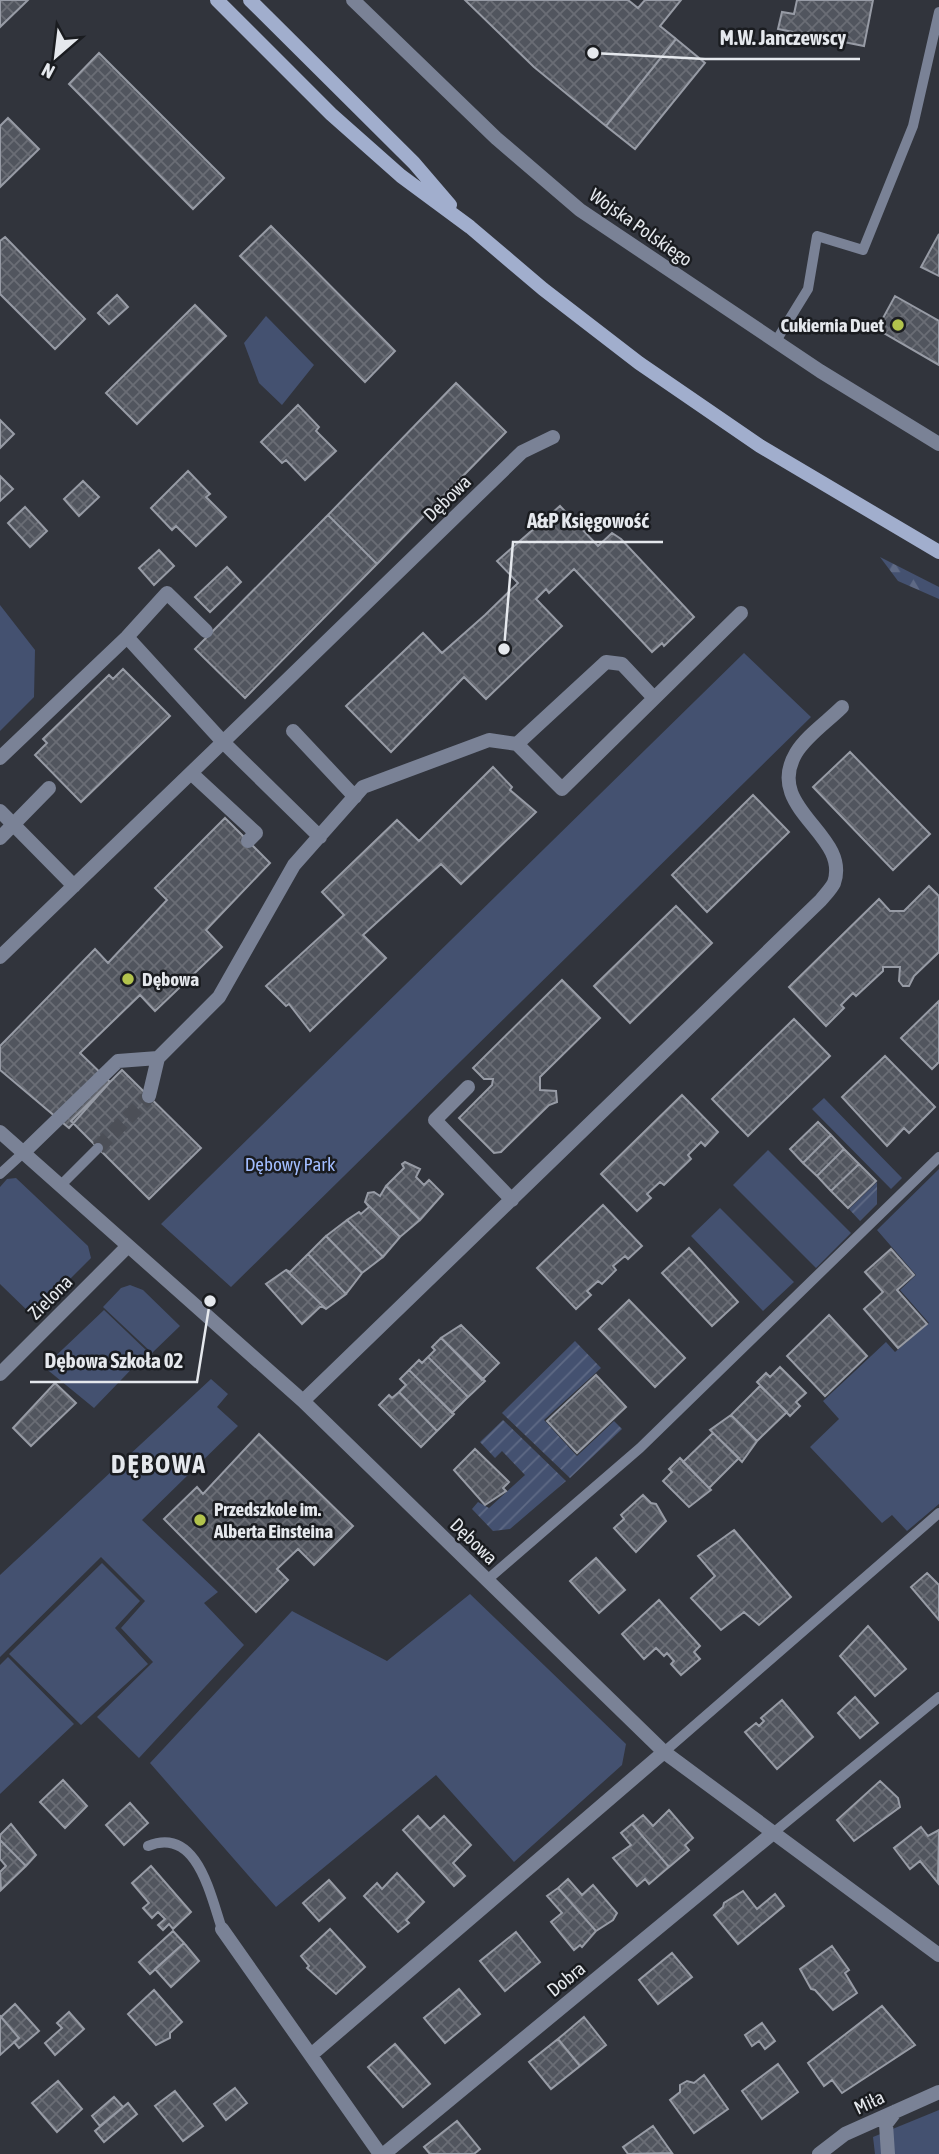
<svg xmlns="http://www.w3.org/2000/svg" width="939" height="2154" viewBox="0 0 939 2154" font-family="'Asap Condensed',sans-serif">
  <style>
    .green { fill: #445170 }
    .forest { fill: url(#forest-firs) }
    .garden { fill: url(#garden-furrows) }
    .building { fill: url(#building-cross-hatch); stroke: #979ba5; stroke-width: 2 }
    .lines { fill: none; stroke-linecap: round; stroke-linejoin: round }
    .minor-tunnel { stroke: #4c4f57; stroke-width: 14; stroke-dasharray: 14 7; stroke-linecap: butt }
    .service { stroke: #7a8296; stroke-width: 10 }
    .minor { stroke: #7a8296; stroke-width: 14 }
    .secondary { stroke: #a1aecd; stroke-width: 14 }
    .poi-dot { fill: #b2c34c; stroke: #1a1c20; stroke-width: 2.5 }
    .labels { text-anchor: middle; stroke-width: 5; stroke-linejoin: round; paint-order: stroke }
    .street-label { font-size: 19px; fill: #e5e8ed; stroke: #1a1c20 }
    .poi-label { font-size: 19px; font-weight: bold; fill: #e5e8ed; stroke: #1a1c20; text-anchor: start }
    .park-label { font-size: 19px; fill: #a2bdff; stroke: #1a1c20 }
    .district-label { font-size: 26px; font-weight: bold; letter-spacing: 2px; fill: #e5e8ed; stroke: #1a1c20 }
    .leader { fill: none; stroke: #e5e8ed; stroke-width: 2.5 }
    .callout-dot { fill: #e5e8ed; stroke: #1a1c20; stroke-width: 2.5 }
    .callout-label { font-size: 21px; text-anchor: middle; font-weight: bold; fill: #e5e8ed; stroke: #1a1c20; stroke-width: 5; stroke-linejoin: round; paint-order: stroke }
  </style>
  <defs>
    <pattern id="forest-firs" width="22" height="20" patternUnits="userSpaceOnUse" patternTransform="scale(1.75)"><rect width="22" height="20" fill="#445170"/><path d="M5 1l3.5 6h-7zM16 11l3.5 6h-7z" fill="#5f6a85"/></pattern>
    <pattern id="garden-furrows" width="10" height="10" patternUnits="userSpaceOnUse" patternTransform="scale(1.75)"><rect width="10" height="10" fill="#445170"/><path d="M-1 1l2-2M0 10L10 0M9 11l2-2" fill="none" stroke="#5f6a85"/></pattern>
    <pattern id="building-cross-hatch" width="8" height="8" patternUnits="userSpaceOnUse" patternTransform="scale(1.75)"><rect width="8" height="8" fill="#51555e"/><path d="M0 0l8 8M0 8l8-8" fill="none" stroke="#6a6d75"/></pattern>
  </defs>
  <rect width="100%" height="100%" fill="#31343c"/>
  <path class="green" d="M266,316L314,365L282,405L259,383L244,343Z
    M0,605L35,650L34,697L0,731Z
    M744,653L811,717L231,1287L161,1224Z
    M824,1098L902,1178L891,1189L812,1109Z
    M768,1150L851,1233L816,1268L733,1185Z
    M939,1169V1504L907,1531L892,1515L882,1523L810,1447L839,1419L823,1401L886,1342L895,1352L929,1323L900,1290L916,1275L877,1230Z
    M16,1178L88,1246L91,1258L33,1316L0,1284V1187L7,1179Z
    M720,1208L794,1282L763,1311L691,1236Z
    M130,1285L143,1290L180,1326L152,1353L103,1307L121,1288Z
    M104,1310L148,1352L94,1408L44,1367Z
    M211,1379L228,1394L217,1407L238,1426L142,1520L218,1592L204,1603L244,1645L139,1758L97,1717L153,1662L121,1628L145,1601L101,1557L0,1657V1575Z
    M102,1563L140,1601L115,1628L148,1664L81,1725L9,1654Z
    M470,1594L626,1744L622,1765L514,1862L436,1775L276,1907L150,1763L292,1611L387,1661Z
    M8,1657L74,1724L0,1794V1665Z
    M939,2110V2154H875L873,2137Z"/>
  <path class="forest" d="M880,557L939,587V599L898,581Z"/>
  <path class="garden" d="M877,1182V1204L860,1221L849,1209Z
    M575,1341L601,1368L544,1420L577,1456L614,1421L622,1429L570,1478L502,1413Z
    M503,1420L566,1481L510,1529L493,1531L472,1509L478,1502L489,1508L525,1475L502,1451L495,1458L480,1442Z"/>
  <path class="building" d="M0,0H28L0,27Z
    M465,0H628L638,8L645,0H681L660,26L676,39L606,126L534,67Z
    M797,0H873L864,46L778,29L782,12L794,14Z
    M676,39L705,63L635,149L606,126Z
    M99,53L224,178L193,209L69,84Z
    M8,118L39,149L0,187V126Z
    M271,226L395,351L365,382L240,256Z
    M939,234V276L921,267Z
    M5,237L85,319L55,349L0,294V241Z
    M117,295L128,307L109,324L98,313Z
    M895,296L939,321V365L877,329Z
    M195,305L226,336L137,424L106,393Z
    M456,383L506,432L377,564L328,515Z
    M298,405L319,427L316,431L336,451L305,480L286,460L282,463L261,442Z
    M0,420L14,434L0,448Z
    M188,471L210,494L206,497L226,517L196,546L176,526L172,530L151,508Z
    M0,476L13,489L0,501Z
    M83,481L99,497L79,516L64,499Z
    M560,506L598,546L612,533L621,539L694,617L664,646L662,643L652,652L574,569L549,593L546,589L536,599L562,626L486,699L464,677L391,752L346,706L423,633L442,653L485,615L518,583L497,561Z
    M25,507L47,531L30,547L8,523Z
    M328,515L377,564L245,698L195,649Z
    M159,550L174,566L154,585L139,568Z
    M227,567L241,582L210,612L195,597Z
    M123,669L170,716L81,802L35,755L47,743L43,739L109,675L113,679Z
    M850,752L930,834L893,870L813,787Z
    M493,767L512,787L510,790L536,812L461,884L441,864L363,935L386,958L310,1031L289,1004L286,1006L266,986L344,915L322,892L397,820L419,841Z
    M753,795L789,832L707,912L672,875Z
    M225,818L270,863L206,930L222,947L155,1011L140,995L80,1053L110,1082L69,1128L0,1070V1046L95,949L108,963L167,900L155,888Z
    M929,886L939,896V952L914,976L909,986H903L899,981L900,967H883V971L856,996L853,993L841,1005L844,1008L826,1026L789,987L879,899L890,911H904Z
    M676,906L712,943L630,1023L594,986Z
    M562,980L600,1018L540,1077V1090L556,1091L557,1102L549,1105L501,1152L494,1153L459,1118L492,1085L493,1079H484L473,1068Z
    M939,1001V1062L932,1069L901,1038Z
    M794,1019L830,1056L748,1136L712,1099Z
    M885,1056L935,1107L909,1133L904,1128L887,1146L842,1097Z
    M122,1070L201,1148L149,1199L71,1121Z
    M682,1095L718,1132L705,1146L701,1142L688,1155L691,1159L664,1185L660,1182L647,1194L651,1198L637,1211L601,1174Z
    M818,1122L831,1135L803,1163L790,1149Z
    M831,1135L844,1149L817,1176L803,1163Z
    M844,1149L859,1164L831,1191L817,1176Z
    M405,1162L420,1169L416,1177L424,1185L429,1180L443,1194L420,1220L386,1186L404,1168L402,1164Z
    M859,1164L876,1181L848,1208L831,1191Z
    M386,1186L420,1220L400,1237L365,1202L368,1193L374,1192L380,1196Z
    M365,1202L400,1237L383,1257L347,1220L359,1212L361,1214L369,1207Z
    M603,1205L642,1246L628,1259L625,1256L613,1266L616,1270L602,1284L598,1281L587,1291L591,1295L576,1309L537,1268Z
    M347,1220L383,1257L362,1273L326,1236Z
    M326,1236L362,1273L346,1294L308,1254Z
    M689,1248L738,1302L712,1326L662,1273Z
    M891,1249L914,1275L897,1290L927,1324L898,1348L864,1309L883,1292L865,1272Z
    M308,1254L346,1294L326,1309L286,1270L290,1272Z
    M286,1270L326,1309L321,1306L302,1324L266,1284Z
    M629,1300L685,1358L655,1387L599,1329Z
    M829,1315L867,1356L825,1396L787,1356Z
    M461,1325L499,1363L482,1380L441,1338Z
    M441,1338L485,1381L468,1397L428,1357L435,1350L432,1347Z
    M428,1357L468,1397L452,1413L409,1370L419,1360L422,1363Z
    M780,1367L806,1393L796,1402L800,1406L790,1416L757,1382L766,1373L770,1377Z
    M409,1370L454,1414L437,1431L399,1392L406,1385L400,1379Z
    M596,1375L626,1407L577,1453L547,1421Z
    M55,1383L76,1403L31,1446L13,1428Z
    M760,1386L787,1412L757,1441L731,1415Z
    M399,1392L437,1431L421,1447L379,1405L389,1395L392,1398Z
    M731,1415L757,1441L742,1462L710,1430Z
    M713,1433L739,1458L709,1488L683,1462Z
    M259,1434L353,1526L314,1565L298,1549L277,1569L288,1580L256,1612L164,1519L197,1487L203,1494Z
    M475,1449L509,1482L503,1488L506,1491L485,1505L454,1470Z
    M680,1458L711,1490L689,1507L663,1481L672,1472L669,1469Z
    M643,1495L651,1503L656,1504L666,1521L636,1552L614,1528L624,1519L621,1515Z
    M734,1530L791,1597L759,1625L744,1612L721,1630L691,1598L715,1576L698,1556Z
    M596,1558L625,1590L599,1613L570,1581Z
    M927,1573L939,1585V1620L911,1587Z
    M659,1600L700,1646L694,1652L700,1659L681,1675L671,1664L674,1661L667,1653L664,1656L656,1648L644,1659L622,1634Z
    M868,1626L906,1669L875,1696L840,1656Z
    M855,1697L878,1723L860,1738L838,1713Z
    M782,1700L813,1737L777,1769L745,1732L756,1723L759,1726L764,1721L761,1718Z
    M63,1780L87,1806L65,1828L40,1802Z
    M880,1781L898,1798L900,1807L854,1841L837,1820Z
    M130,1803L148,1823L124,1845L106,1825Z
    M669,1810L693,1838L685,1845L689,1850L669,1867L632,1824L643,1815L653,1826Z
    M418,1816L430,1829L444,1816L471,1845L453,1863L465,1876L454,1886L403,1830Z
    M11,1824L36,1855L26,1866L0,1840V1835Z
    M632,1824L669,1867L649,1884L645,1879L637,1886L613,1858L631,1845L621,1833Z
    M921,1827L928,1836L939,1830L938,1883L920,1861L910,1869L894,1848Z
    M0,1840L26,1866L1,1890L0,1872L6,1866L0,1859Z
    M151,1866L191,1912L173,1929L169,1924L163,1930L158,1925L165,1919L158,1912L152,1918L143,1908L149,1903L132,1883Z
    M397,1873L424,1902L406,1920L409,1923L398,1932L364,1896L377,1883L382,1889Z
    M568,1879L582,1895L593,1885L617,1913L613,1920L596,1931L558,1888Z
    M329,1880L345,1898L319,1921L303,1903Z
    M558,1888L596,1931L582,1947L580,1945L574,1950L551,1922L562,1913L547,1896Z
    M743,1891L757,1909L775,1894L784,1906L738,1944L714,1915L723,1907L724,1903Z
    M330,1929L365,1967L336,1994L307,1968L309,1966L301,1956Z
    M173,1931L184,1943L150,1974L139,1962Z
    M516,1932L540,1962L505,1991L480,1961Z
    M184,1943L199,1961L171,1987L155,1969Z
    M832,1946L849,1970L845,1973L857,1993L833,2010L815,1990L811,1989L800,1969Z
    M672,1953L692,1977L658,2004L639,1980Z
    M459,1989L480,2014L445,2043L424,2018Z
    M154,1990L182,2022L170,2033V2038L156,2045L128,2014Z
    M15,2004L39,2031L19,2048L14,2042L19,2038L1,2017Z
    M882,2006L915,2045L842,2093L832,2080L824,2086L808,2063Z
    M69,2012L84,2029L55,2055L45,2043L62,2028L57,2023Z
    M0,2016L19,2038L0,2055Z
    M584,2017L606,2045L580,2066L558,2039Z
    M762,2023L775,2041L765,2049L759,2041L752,2046L745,2035Z
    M558,2039L580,2066L551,2089L529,2062Z
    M395,2044L430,2084L403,2107L368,2067Z
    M778,2064L798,2092L762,2119L742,2091Z
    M704,2075L728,2109L694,2133L670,2100L680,2092V2085L687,2081L694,2083Z
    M58,2081L82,2109L57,2132L32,2103Z
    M235,2088L247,2103L226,2120L214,2104Z
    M175,2091L203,2126L183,2141L155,2106Z
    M114,2097L123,2107L100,2126L92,2116Z
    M128,2103L137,2114L104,2142L95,2131Z
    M457,2121L480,2149L474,2154H430L424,2147Z
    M653,2126L672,2153L628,2154L623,2147Z"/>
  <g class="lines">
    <path class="minor-tunnel" d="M98,1148L149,1096"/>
    <path class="service" d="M776,341L808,289L817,236L863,250L913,126L939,12
      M0,1174L23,1153
      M60,1186L98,1148
      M487,1580L640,1448L939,1157
      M664,1752L939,1513
      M773,1833L939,1697
      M148,1846C197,1826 210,1894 222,1929"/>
    <path class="minor" d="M353,0L496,138L580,210L820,371L939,444
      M127,637L223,742L522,452L553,437
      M293,731L355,797
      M517,744L606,662L622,664L654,698
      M0,758L127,637L167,593L206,631
      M191,773L256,833L248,841
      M0,811L74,886
      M0,838L49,788
      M0,957L223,742L320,837
      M468,1087L435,1120L512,1200
      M149,1096L158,1058L219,997L294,865L363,787L489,740L517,744L562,789L741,613
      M0,1132L303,1401L664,1752L939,1955
      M23,1153L118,1061L158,1058
      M0,1374L128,1246
      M303,1401L821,900C825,895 831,889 834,883C851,834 763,809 796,753C806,736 828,721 842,707
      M222,1929L380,2154
      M311,2055L664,1752
      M384,2154L773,1833
      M819,2154L845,2134L939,2092
      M888,2154L886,2124L896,2111"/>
    <path class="secondary" d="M217,0L331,114L401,176L470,227L543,289L639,363L760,446L939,552
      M250,0L414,163L450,205"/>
  </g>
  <g class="poi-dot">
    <circle cx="898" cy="325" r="7"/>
    <circle cx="128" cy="979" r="7"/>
    <circle cx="200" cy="1520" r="7"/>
  </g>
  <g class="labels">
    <g class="street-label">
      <text transform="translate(641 227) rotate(35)" y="7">Wojska Polskiego</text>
      <text transform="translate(447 498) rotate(-44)" y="7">Dębowa</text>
      <text transform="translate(50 1297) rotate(-45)" y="7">Zielona</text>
      <text transform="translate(474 1541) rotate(44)" y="7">Dębowa</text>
      <text transform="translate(566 1979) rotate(-39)" y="7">Dobra</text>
      <text transform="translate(869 2102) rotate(-25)" y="7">Miła</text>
    </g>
    <g class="poi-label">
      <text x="884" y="332" text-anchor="end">Cukiernia Duet</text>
      <text x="142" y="986">Dębowa</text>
      <text x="214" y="1516">Przedszkole im.<tspan x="214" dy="22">Alberta Einsteina</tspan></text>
    </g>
    <g class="park-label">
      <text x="290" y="1171">Dębowy Park</text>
    </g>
    <g class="district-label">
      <text x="159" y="1473">DĘBOWA</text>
    </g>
  </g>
  <path class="leader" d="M593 53L705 59H860M504 649L513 542H663M210 1301L197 1382H30"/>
  <g class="callout-dot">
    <circle cx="593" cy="53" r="7"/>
    <circle cx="504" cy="649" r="7"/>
    <circle cx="210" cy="1301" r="7"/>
  </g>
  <g class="callout-label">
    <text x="783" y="45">M.W. Janczewscy</text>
    <text x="588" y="528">A&amp;P Księgowość</text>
    <text x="114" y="1368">Dębowa Szkoła 02</text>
  </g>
  <g transform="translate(56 56) rotate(208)" stroke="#1a1c20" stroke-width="5" paint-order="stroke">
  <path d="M0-5L12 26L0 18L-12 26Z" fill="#e5e8ed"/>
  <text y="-10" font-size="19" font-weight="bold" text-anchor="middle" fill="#e5e8ed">N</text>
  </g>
</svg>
